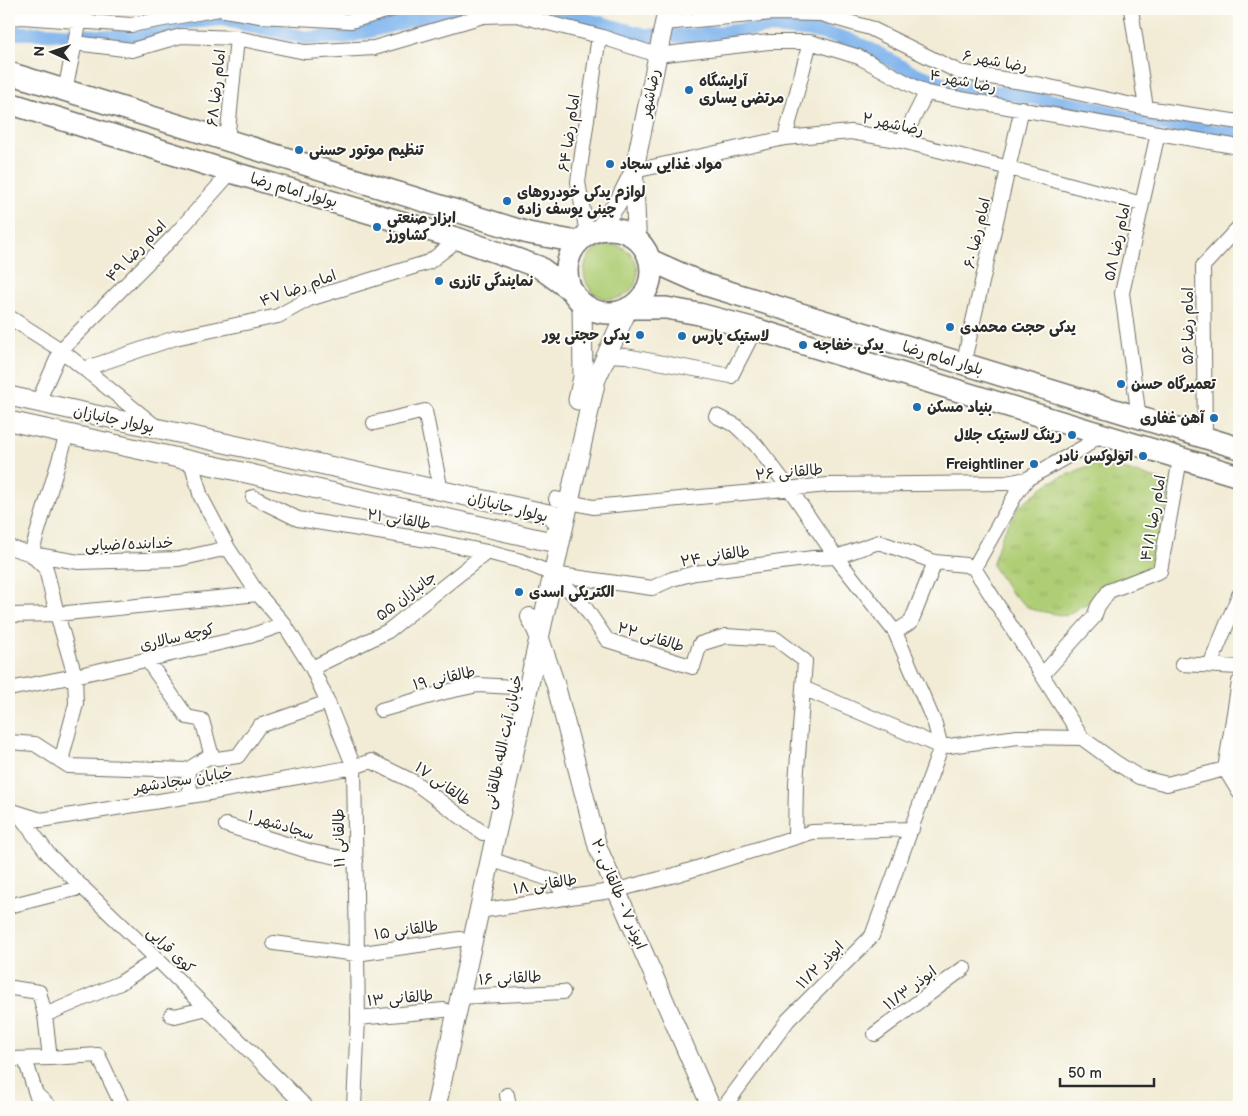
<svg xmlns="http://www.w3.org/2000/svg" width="1248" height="1116" viewBox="0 0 1248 1116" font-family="'Balsamiq Sans','Playpen Sans Arabic',sans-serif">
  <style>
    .green { fill: #afcd74; stroke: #6d7c50 }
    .park { fill: url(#park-tufts); stroke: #6d7c50 }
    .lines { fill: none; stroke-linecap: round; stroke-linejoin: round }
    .canal { stroke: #7fb4ed; stroke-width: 14 }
    .minor-casing { stroke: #716f67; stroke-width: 16 }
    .tertiary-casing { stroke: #716f67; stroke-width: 20 }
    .secondary-casing { stroke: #716f67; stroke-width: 21 }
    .primary-casing { stroke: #716f67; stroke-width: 24 }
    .minor { stroke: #fff; stroke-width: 14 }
    .tertiary { stroke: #fff; stroke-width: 18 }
    .secondary { stroke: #fff; stroke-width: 19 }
    .primary { stroke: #fff; stroke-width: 21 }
    .poi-dot { fill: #1f6fb2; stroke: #fdfcf7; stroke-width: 2 }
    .labels { text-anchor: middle; stroke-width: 4; stroke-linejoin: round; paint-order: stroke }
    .street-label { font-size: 15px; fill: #2b2b2b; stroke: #fdfcf7 }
    .poi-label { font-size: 15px; font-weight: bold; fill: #2b2b2b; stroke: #fdfcf7; text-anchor: start }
  </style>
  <defs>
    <pattern id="park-tufts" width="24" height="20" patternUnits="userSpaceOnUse" patternTransform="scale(1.25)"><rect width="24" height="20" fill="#afcd74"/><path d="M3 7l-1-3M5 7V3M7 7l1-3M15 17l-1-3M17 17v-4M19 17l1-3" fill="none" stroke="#97b065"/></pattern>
  </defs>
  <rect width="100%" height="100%" fill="#fdfcf7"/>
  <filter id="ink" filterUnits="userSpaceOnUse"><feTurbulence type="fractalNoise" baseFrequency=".02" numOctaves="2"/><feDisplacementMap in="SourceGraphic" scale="10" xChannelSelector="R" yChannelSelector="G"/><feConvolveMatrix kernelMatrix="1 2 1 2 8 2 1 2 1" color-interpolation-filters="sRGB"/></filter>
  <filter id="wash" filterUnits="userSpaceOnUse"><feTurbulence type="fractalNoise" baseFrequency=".0096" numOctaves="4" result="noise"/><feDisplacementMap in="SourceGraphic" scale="20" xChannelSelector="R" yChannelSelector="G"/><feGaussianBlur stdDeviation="1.12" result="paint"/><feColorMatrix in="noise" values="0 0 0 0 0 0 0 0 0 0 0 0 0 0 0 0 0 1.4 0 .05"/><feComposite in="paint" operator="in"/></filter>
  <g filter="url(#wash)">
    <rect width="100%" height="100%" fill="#f2ecd6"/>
    <path class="green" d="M584 272a27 27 0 1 1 54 0a27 27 0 1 1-54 0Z"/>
    <path class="park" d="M1093,464L1117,467L1170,483L1162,545L1150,570L1126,577L1101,595L1065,616L1030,609L1011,593L992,565L1003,533L1019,506L1050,482Z"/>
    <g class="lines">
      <path class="canal" d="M548,9L645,35L687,36L771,27L813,31L847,39L876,52L911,72L946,84L1091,107L1145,123L1239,134
        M9,33H45L113,37L134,35L189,22L222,19L307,38L346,37L455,9"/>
    </g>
  </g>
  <g filter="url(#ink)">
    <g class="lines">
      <defs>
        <path id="minor" d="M1131,9L1146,108
          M9,18L22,17L131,25L219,9L260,16L351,21L393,9
          M664,23L772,13L821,14L870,28L959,72L1041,85L1146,108L1239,122
          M75,43L82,9
          M65,90L75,43L132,50L181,36L237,38L305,52L374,48L483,16L517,15L599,36L657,55L769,42H810L859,57L926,93L1239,147
          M785,138L810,42
          M227,141L237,38
          M902,141L926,93
          M634,171L785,138L851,132L902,141L1009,168L1142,204
          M587,234L578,182L599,36
          M9,317L61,350L155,426
          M606,355L626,356L731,376L755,329
          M963,365L1022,108
          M84,369L175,338L278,316L309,299L429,262L459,239
          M38,402L61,350L175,235L231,172
          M716,416L735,425L756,445L789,488L836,557L895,632L935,724L941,747L872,936L788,1020L724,1107
          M1139,418L1122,293L1158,133
          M374,423L425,411L441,491
          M1205,438L1203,266L1239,227
          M191,461L201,497L228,548L258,594
          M253,497L298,519L434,541L487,552L521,561L553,574L652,588L672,579L695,573L813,558L836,557L879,542L935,562L966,565L974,568
          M556,499L593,507L828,485L1006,483L1027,479
          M9,547L31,554L79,562L179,559L228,548
          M974,568L1082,738L1115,762L1139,777L1167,784L1225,769L1239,755
          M974,568L1016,494L1027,479L1084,447L1100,434
          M553,574L582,603L607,640L693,667L700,644L726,636L776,639L805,661L796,783L795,837
          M9,615L57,614L258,594L284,624L312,668L326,698L354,767L358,1018L354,1107
          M895,632L911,622L935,562
          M147,660L187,717L202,720L211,753L208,757L187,770
          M1182,664L1239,667
          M1210,665L1239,595
          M312,668L388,631L487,552
          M1043,674L1094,617L1098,606L1109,591L1160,571L1180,459
          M803,688L941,747L1018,737L1082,738
          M9,689L75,676L250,636L284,624
          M381,710L445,692L478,685L515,687
          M9,742L35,744L69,766L187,770L191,795
          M208,757L217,759L238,756L259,726L328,702
          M61,761L76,704L75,676L57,614L46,569L31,554L67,434
          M1225,769L1239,682
          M1225,769L1239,792
          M9,810L41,820L209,793L354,767L371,761L414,782L483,833
          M18,813L49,855L157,959L306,1107
          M226,825L308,851L356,861
          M490,859L555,881L566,898
          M9,906L83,887
          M479,911L617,890L675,875L812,832L912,829
          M274,943L356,954L460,939
          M12,988L39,992L45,1015L50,1058
          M459,997L563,992
          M45,1015L120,983L157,959
          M171,1015L175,1016L207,1008
          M358,1018L444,1010
          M875,1034L964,968
          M9,1059L50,1058L98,1055L123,1107
          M25,1059L36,1094L50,1107
          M507,1095L509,1107"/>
        <path id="tertiary" d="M634,175L637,239
          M598,230L619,201L634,171L667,9
          M530,617L539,636L556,686L598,848L711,1107"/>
        <path id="secondary" d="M9,396L553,515L562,531L547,541L233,470L9,421
          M578,400L583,377L582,303
          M436,1107L596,379L628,308"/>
        <path id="primary" d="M9,73L528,233L578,242
          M9,103L231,172L459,239L539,267L572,291
          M567 271a42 42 0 1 1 84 0a42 42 0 1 1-84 0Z
          M650,260L706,285L1239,448
          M628,308H666L699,314L755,329L1239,476"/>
      </defs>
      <use href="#minor" class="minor-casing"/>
      <use href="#tertiary" class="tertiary-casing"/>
      <use href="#secondary" class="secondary-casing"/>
      <use href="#primary" class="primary-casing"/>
      <use href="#minor" class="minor"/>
      <use href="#tertiary" class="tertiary"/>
      <use href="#secondary" class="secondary"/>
      <use href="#primary" class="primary"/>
    </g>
  </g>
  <g class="poi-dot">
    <circle cx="689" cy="90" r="5"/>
    <circle cx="299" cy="150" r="5"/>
    <circle cx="610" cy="164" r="5"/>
    <circle cx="507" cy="201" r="5"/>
    <circle cx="377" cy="227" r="5"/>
    <circle cx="439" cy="281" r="5"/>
    <circle cx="950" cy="327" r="5"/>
    <circle cx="640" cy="335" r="5"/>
    <circle cx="682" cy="336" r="5"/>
    <circle cx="803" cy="345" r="5"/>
    <circle cx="1121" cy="384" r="5"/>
    <circle cx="917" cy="407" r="5"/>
    <circle cx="1214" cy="418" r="5"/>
    <circle cx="1072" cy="435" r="5"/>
    <circle cx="1143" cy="456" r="5"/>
    <circle cx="1034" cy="464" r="5"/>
    <circle cx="519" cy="592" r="5"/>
  </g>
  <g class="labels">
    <g class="street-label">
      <text transform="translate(995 61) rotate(10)" y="5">رضا شهر ۶</text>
      <text transform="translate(963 81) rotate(11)" y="5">رضا شهر ۴</text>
      <text transform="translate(216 88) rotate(-84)" y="5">امام رضا ۶۸</text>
      <text transform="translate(650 93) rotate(-79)" y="5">رضاشهر</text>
      <text transform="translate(893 124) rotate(12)" y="5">رضاشهر ۲</text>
      <text transform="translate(569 133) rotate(-82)" y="5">امام رضا ۶۴</text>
      <text transform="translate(294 190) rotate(16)" y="5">بولوار امام رضا</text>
      <text transform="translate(977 233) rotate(-77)" y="5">امام رضا ۶۰</text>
      <text transform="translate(1117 242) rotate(-78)" y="5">امام رضا ۵۸</text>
      <text transform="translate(136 251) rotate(-46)" y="5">امام رضا ۴۹</text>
      <text transform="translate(298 288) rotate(-20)" y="5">امام رضا ۴۷</text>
      <text transform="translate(1188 326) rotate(-90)" y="5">امام رضا ۵۶</text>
      <text transform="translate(943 358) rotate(17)" y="5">بلوار امام رضا</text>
      <text transform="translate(114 419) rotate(12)" y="5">بولوار جانبازان</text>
      <text transform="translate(789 472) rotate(-5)" y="5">طالقانی ۲۶</text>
      <text transform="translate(508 507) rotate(14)" y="5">بولوار جانبازان</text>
      <text transform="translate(1153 518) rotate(-80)" y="5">امام رضا ۴۱/۱</text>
      <text transform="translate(399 519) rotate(9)" y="5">طالقانی ۲۱</text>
      <text transform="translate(129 544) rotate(-2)" y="5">خدابنده/ضیایی</text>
      <text transform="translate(715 556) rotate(-9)" y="5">طالقانی ۲۴</text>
      <text transform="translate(406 596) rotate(-37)" y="5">جانبازان ۵۵</text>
      <text transform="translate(177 637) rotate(-13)" y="5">کوچه سالاری</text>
      <text transform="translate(651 637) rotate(17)" y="5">طالقانی ۲۲</text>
      <text transform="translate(444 678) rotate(-13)" y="5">طالقانی ۱۹</text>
      <text transform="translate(503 742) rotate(-78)" y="5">خیابان آیت الله طالقانی</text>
      <text transform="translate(183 780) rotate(-9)" y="5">خیابان سجادشهر</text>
      <text transform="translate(443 784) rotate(35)" y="5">طالقانی ۱۷</text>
      <text transform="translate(281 825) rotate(17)" y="5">سجادشهر ۱</text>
      <text transform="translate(339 838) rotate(-91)" y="5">طالقانی ۱۱</text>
      <text transform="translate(545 884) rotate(-9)" y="5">طالقانی ۱۸</text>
      <text transform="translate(619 894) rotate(67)" y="5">ابوذر ۷ - طالقانی ۲۰</text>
      <text transform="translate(406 930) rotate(-8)" y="5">طالقانی ۱۵</text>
      <text transform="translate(171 950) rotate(44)" y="5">کوی قرایی</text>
      <text transform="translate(820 965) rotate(-45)" y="5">ابوذر ۱۱/۲</text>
      <text transform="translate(510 978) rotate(-3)" y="5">طالقانی ۱۶</text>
      <text transform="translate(910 988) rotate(-37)" y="5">ابوذر ۱۱/۳</text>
      <text transform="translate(400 998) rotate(-5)" y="5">طالقانی ۱۳</text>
    </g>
    <g class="poi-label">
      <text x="699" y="86">آرایشگاه<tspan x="699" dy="17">مرتضی یساری</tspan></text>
      <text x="309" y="155">تنظیم موتور حسنی</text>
      <text x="620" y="169">مواد غذایی سجاد</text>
      <text x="517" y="197">لوازم یدکی خودروهای<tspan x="517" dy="17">چینی یوسف زاده</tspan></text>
      <text x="387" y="223">ابزار صنعتی<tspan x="387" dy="17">کشاورز</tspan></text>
      <text x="449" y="286">نمایندگی تازری</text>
      <text x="960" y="332">یدکی حجت محمدی</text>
      <text x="630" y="340" text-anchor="end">یدکی حجتی پور</text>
      <text x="692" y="341">لاستیک پارس</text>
      <text x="813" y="350">یدکی خفاجه</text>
      <text x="1131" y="389">تعمیرگاه حسن</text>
      <text x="927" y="412">بنیاد مسکن</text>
      <text x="1204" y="423" text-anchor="end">آهن غفاری</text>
      <text x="1062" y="440" text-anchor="end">رینگ لاستیک جلال</text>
      <text x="1133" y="461" text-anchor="end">اتولوکس نادر</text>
      <text x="1024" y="469" text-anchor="end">Freightliner</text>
      <text x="529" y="597">الکتریکی اسدی</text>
    </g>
  </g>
  <rect width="1248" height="1116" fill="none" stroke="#fdfcf7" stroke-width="30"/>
  <g transform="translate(52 52) rotate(273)" stroke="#fdfcf7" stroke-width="4" paint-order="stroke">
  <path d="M0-4L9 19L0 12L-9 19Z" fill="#2b2b2b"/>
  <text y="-8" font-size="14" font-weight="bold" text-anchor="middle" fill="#2b2b2b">N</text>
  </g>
  <path d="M1060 1078v8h94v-8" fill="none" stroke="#2b2b2b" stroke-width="2.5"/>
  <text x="1068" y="1078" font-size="15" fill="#2b2b2b" stroke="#fdfcf7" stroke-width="4" paint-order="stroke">50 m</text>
</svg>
